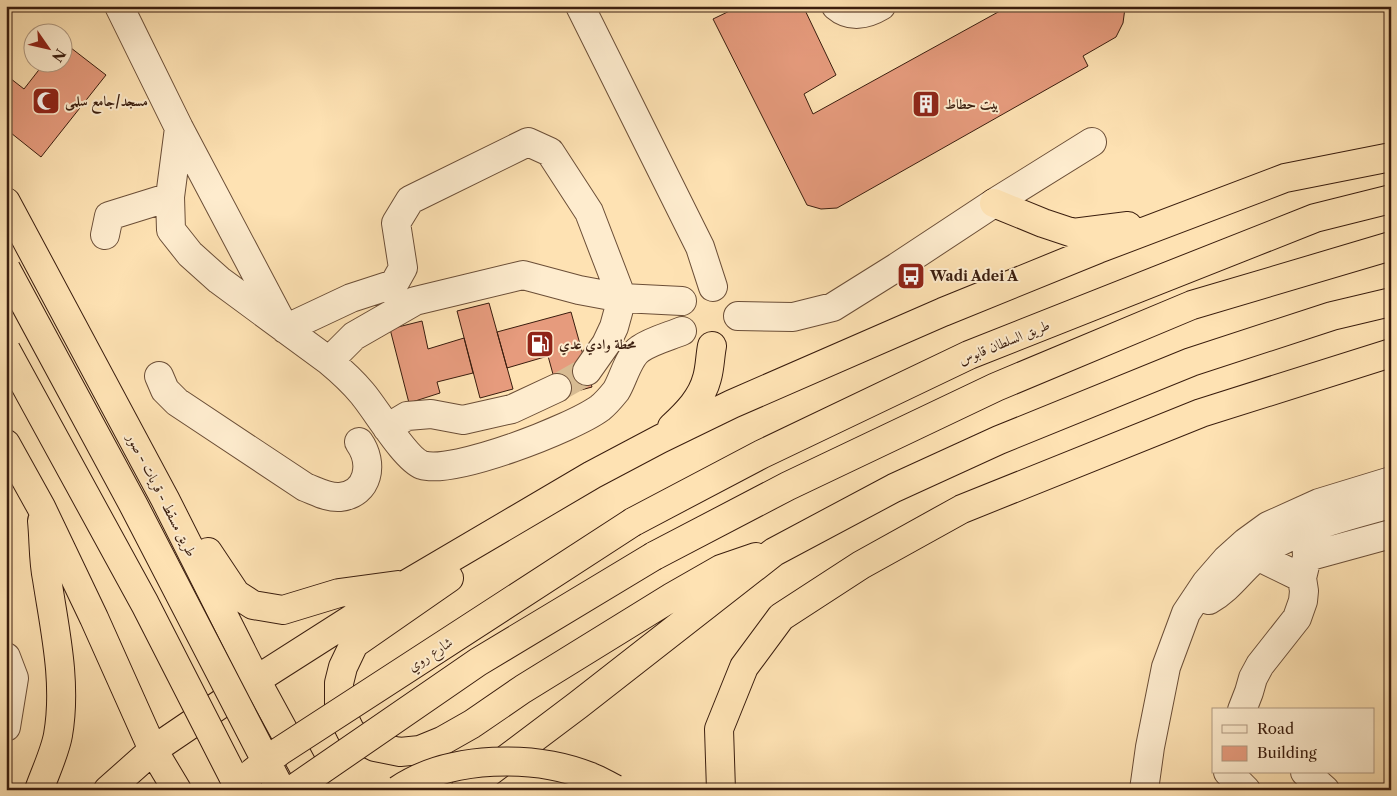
<svg xmlns="http://www.w3.org/2000/svg" width="1397" height="796" viewBox="0 0 1397 796" font-family="'Libre Caslon Text',Amiri,serif">
  <style>
    .building { fill: #e69b7d; stroke: #3a1d0e }
    .lines { fill: none; stroke-linecap: round; stroke-linejoin: round }
    .minor-tunnel { stroke: #d7bb92; stroke-width: 28; stroke-dasharray: 28 14; stroke-linecap: butt }
    .minor-casing { stroke: #6b4e37; stroke-width: 30 }
    .highway-casing { stroke: #3a1d0e; stroke-width: 30 }
    .minor { stroke: #feecce; stroke-width: 28 }
    .highway { stroke: #fee2b3; stroke-width: 28 }
    .highway-bridge-casing { stroke: #3a1d0e; stroke-width: 30; stroke-linecap: butt }
    .highway-bridge { stroke: #fee2b3; stroke-width: 28 }
    .labels { text-anchor: middle; stroke-width: 4; stroke-linejoin: round; paint-order: stroke }
    .poi-label { font-size: 14px; font-weight: bold; fill: #3a1d0e; stroke: #feecce; text-anchor: start }
    .street-label { font-size: 14px; fill: #3a1d0e; stroke: #feecce }
  </style>
  <rect width="100%" height="100%" fill="#fee2b3"/>
  <filter id="stains"><feTurbulence type="fractalNoise" baseFrequency=".004" numOctaves="4"/><feColorMatrix values="0 0 0 0 .2 0 0 0 0 .09 0 0 0 0 .02 0 0 0 .5 -.17"/></filter>
  <radialGradient id="worn" r=".72"><stop offset=".6" stop-color="#630" stop-opacity="0"/><stop offset="1" stop-color="#630" stop-opacity=".3"/></radialGradient>
  <path class="building" d="M740,6H803L836,75L804,94L813,114L1009,6H1125V8L1123,23L1116,37L1083,56L1088,66L837,208L821,209L807,205L713,19Z
    M62,41L106,75L41,157L6,129V119L9,115L6,113V75L24,89L45,62H62Z
    M489,303L513,389L480,398L457,311Z
    M571,312L592,387L559,396L548,356L507,368L497,332Z
    M422,321L428,349L464,338L473,373L437,382L440,393L409,403L390,329Z"/>
  <g class="lines">
    <path class="minor-tunnel" d="M557,388L587,371"/>
    <defs>
      <path id="minor" d="M119,6L179,128L282,323
        M580,6L700,247L713,287
        M836,6C850,18 866,15 881,6
        M179,128L170,197L171,230L190,254L219,280L329,361C341,371 352,381 362,393C375,408 405,459 422,465C453,475 573,428 600,408C605,404 612,396 616,391C623,380 628,357 640,349C651,341 670,336 682,331
        M105,235L109,216L170,197
        M738,316L793,317L833,307L897,267L994,203L1092,142
        M285,329L351,298L394,284L403,268L396,223L410,200L528,142L550,152L589,212L622,298L614,327L606,344L587,371
        M329,361L354,336L415,301L523,275L579,290L622,298L682,301
        M159,376L165,390L177,402L305,487C316,491 328,498 340,497C369,494 374,463 359,442
        M387,428L407,416L431,414L463,420L512,409L557,388
        M1257,556L1302,578
        M1307,557L1391,534
        M1209,600C1231,588 1244,565 1264,551C1298,528 1351,515 1391,504
        M6,657L14,678L6,727
        M1242,710L1249,692L1253,678L1260,665L1297,618L1303,601L1304,591L1302,578L1307,557L1306,531L1314,519L1334,508
        M1228,772L1246,790
        M1305,772L1325,790
        M1144,790L1150,747L1166,667L1186,613L1206,583L1226,560L1246,542L1268,526L1319,503L1391,481"/>
      <path id="highway" d="M6,202L165,499L256,680L316,790
        M994,203L1043,223L1073,233L1128,226
        M672,427C687,413 702,398 707,378C710,368 710,356 712,346
        M6,444L41,507L94,618L153,750L177,790
        M633,522L762,454L969,355L1315,218L1391,199
        M208,552L236,594L253,605L283,610L339,593L398,585
        M654,556L788,486L996,387L1192,305L1391,246
        M449,578L354,644L343,667L339,683V708L351,732L363,741L375,747L400,752L420,750L442,741L472,724L523,689L672,597L721,569L756,557
        M39,790C45,773 55,752 58,735C67,683 55,631 47,579C43,560 44,540 42,521
        M108,790L153,750L256,680L405,585L592,475L660,439L732,404L943,312L1098,249L1285,178L1391,157
        M465,790L578,705L774,552L894,488L999,440L1191,362L1332,316L1391,302
        M721,790L719,729L744,667L781,617L861,565L962,509L1201,413L1391,353"/>
    </defs>
    <use href="#minor" class="minor-casing"/>
    <use href="#highway" class="highway-casing"/>
    <use href="#minor" class="minor"/>
    <use href="#highway" class="highway"/>
    <defs>
      <path id="highway-bridge" d="M6,269L134,506L281,790
        M6,350L145,604L240,790
        M252,773L280,751L633,522
        M292,790L478,662L654,556
        M398,790C450,755 535,754 591,777C599,780 607,785 615,789"/>
    </defs>
    <use href="#highway-bridge" class="highway-bridge-casing"/>
    <use href="#highway-bridge" class="highway-bridge"/>
  </g>
  <defs>
    <symbol id="mosque-square" viewBox="-11 -11 22 22"><rect x="-9" y="-9" width="18" height="18" rx="4" fill="#8f2418" stroke="#feecce"/><path d="M3.5-4.9A6 6 0 1 0 3.5 4.9A5 5 0 1 1 3.5-4.9Z" fill="#fff"/></symbol>
    <symbol id="building-square" viewBox="-11 -11 22 22"><rect x="-9" y="-9" width="18" height="18" rx="4" fill="#8f2418" stroke="#feecce"/><path d="M-4-6H4V6H1V3H-1V6H-4ZM-2.5-4.3h1.7v1.8h-1.7ZM.8-4.3h1.7v1.8H.8ZM-2.5-1h1.7V.8h-1.7ZM.8-1h1.7V.8H.8Z" fill="#fff"/></symbol>
    <symbol id="bus-square" viewBox="-11 -11 22 22"><rect x="-9" y="-9" width="18" height="18" rx="4" fill="#8f2418" stroke="#feecce"/><path d="M-5-6H5V4H4V6H2V4H-2V6H-4V4H-5ZM-3.5-4V0h7V-4ZM-3.5 1.2v1.5H-2V1.2ZM2 1.2v1.5H3.5V1.2Z" fill="#fff"/></symbol>
    <symbol id="fuel-square" viewBox="-11 -11 22 22"><rect x="-9" y="-9" width="18" height="18" rx="4" fill="#8f2418" stroke="#feecce"/><path d="M-5.5-6h7V0h2V4h1.3V-2.5L3-4.5l.8-.8L6-3V5H2.5V1h-1V6h-7ZM-4.2-4.7v3.2H.2V-4.7Z" fill="#fff"/></symbol>
  </defs>
  <g fill-rule="evenodd">
    <use href="#mosque-square" x="30" y="85" width="32" height="32"/>
    <use href="#building-square" x="910" y="88" width="32" height="32"/>
    <use href="#bus-square" x="895" y="260" width="32" height="32"/>
    <use href="#fuel-square" x="524" y="328" width="32" height="32"/>
  </g>
  <g class="labels">
    <g class="poi-label">
      <text x="65" y="106">مسجد/جامع سلمى</text>
      <text x="945" y="109">بيت حطاط</text>
      <text x="930" y="281">Wadi Adei A</text>
      <text x="559" y="349">محطة وادي عدي</text>
    </g>
    <g class="street-label">
      <text transform="translate(1004 342) rotate(-22)" y="5">طريق السلطان قابوس</text>
      <text transform="translate(162 495) rotate(63)" y="5">طريق مسقط - قريات - صور</text>
      <text transform="translate(430 654) rotate(-33)" y="5">شارع روي</text>
    </g>
  </g>
  <rect width="1397" height="796" fill="none" stroke="#fee2b3" stroke-width="25"/>
  <rect x="8" y="8" width="1382" height="781" fill="none" stroke="#3a1d0e" stroke-width="2.5"/>
  <rect x="12" y="12" width="1372" height="771" fill="none" stroke="#3a1d0e"/>
  <rect x="1212" y="708" width="162" height="65" fill="#feecce" stroke="#b09981"/>
  <rect x="1222" y="725" width="25" height="8" fill="#feecce" stroke="#b09981"/>
  <text x="1257" y="734" font-size="15" fill="#3a1d0e">Road</text>
  <rect x="1222" y="746" width="25" height="15" fill="#e69b7d" stroke="#b09981"/>
  <text x="1257" y="758" font-size="15" fill="#3a1d0e">Building</text>
  <g transform="translate(48 48) rotate(124)"><circle r="24" fill="#feecce" stroke="#b09981"/>
  <path d="M0-4L9 19L0 12L-9 19Z" fill="#8f2418"/>
  <text y="-8" font-size="14" font-weight="bold" text-anchor="middle" fill="#3a1d0e">N</text>
  </g>
  <rect width="100%" height="100%" filter="url(#stains)"/>
  <rect width="100%" height="100%" fill="url(#worn)"/>
</svg>
